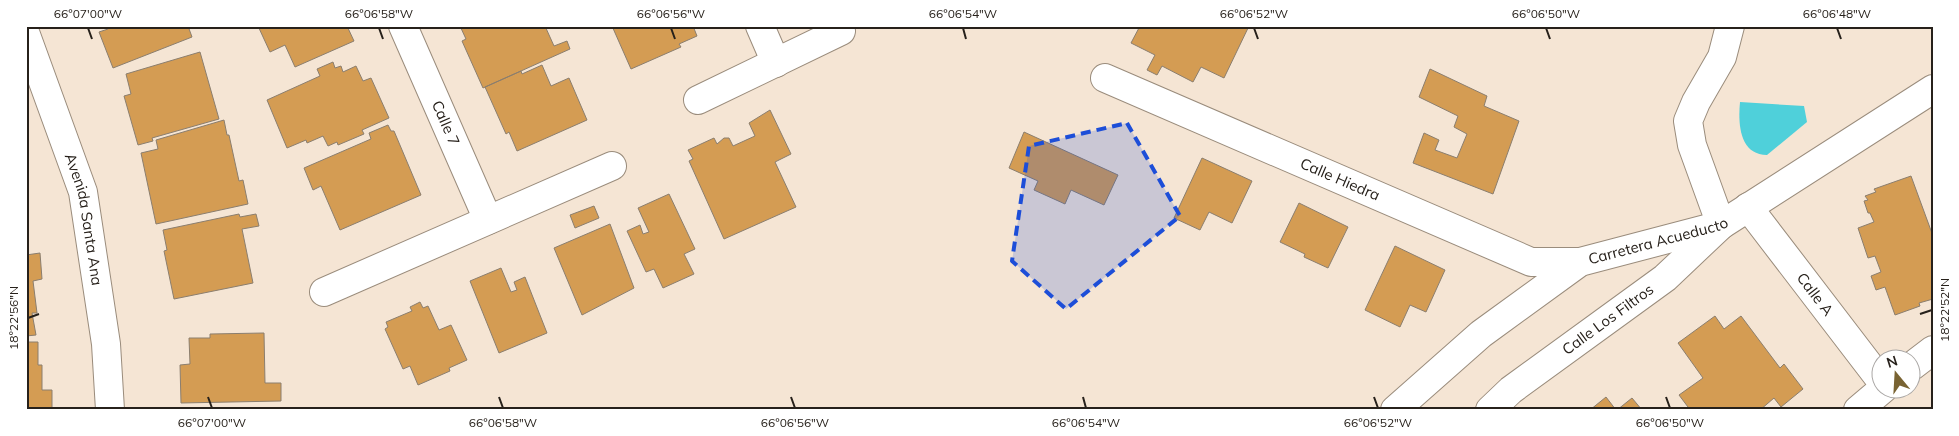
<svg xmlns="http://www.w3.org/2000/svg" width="1959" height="436" viewBox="0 0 1959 436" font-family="Mulish,sans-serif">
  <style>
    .water { fill: #4fd0da }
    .building { fill: #d49c53; stroke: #8b7e6e }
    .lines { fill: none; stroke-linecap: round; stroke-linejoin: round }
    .minor-casing { stroke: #9a8c7c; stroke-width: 30 }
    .minor { stroke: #fff; stroke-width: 28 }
    .marked { fill: #1d4ed8; fill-opacity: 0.2; stroke: #1d4ed8; stroke-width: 4; stroke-dasharray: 10 6; stroke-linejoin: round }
    .ticks { fill: none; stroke: #27211b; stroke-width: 2 }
    .labels { text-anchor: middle; stroke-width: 4; stroke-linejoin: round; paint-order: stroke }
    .street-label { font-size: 15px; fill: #27211b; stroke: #fff }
    .neatline { fill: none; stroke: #27211b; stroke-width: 2 }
    .ticks-label { font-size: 12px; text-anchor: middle; fill: #27211b }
  </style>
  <rect width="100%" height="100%" fill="#f5e5d4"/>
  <path class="water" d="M1740,102L1804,106L1807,122L1767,155C1739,155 1738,123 1740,102Z"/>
  <path class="building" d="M106,26H188L192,37L113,68L99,32L108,29Z
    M258,26H347L354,41L295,67L285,45L270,52Z
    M460,26H545L554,46L567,41L570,49L483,88L462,41L466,39Z
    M612,26H693L697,36L679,44L681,47L631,69Z
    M1140,26H1249L1224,78L1201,67L1193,82L1162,66L1157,75L1147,70L1155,55L1131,43Z
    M200,52L219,119L152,138L153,141L138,145L124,96L131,94L126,74Z
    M333,62L335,68L341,66L343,72L356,66L363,81L371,78L389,118L362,130L364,134L338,145L337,142L328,146L323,136L307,143L306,140L287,148L267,100L320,76L317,69Z
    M542,65L551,86L569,78L587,120L517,151L509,132L506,134L485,87L521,71L522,74Z
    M1430,69L1487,96L1484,106L1519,121L1493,194L1413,163L1424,133L1439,140L1435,150L1457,158L1467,134L1454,127L1458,116L1419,97Z
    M770,110L791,154L775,162L796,207L724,239L689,161L693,159L688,150L714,138L717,144L724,138H729L733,146L755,136L749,123Z
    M224,120L227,135H229L239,181L243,180L248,204L156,224L141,153L158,149L156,140Z
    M388,125L391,131H394L421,195L340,230L321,186L313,190L304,168L371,139L369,133Z
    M1024,132L1118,175L1104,205L1071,190L1065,204L1034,190L1038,181L1009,168Z
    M1202,158L1252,181L1232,223L1209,212L1200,230L1174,218Z
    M1911,176L1933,236V299L1919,303L1920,306L1895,315L1885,287L1876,290L1871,276L1881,272L1875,256L1868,258L1858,228L1874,222L1870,213H1868L1864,201L1868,200L1865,196L1876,192L1874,189Z
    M669,194L695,249L684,254L694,274L663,288L654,269L646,272L627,231L640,225L643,234L649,232L638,208Z
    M1299,203L1348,227L1328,268L1304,257L1305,254L1280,242Z
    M594,206L599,218L575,228L570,215Z
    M239,214L240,217L256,214L259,226L242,229L253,283L174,299L164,251L167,250L163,230Z
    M610,224L634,288L582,315L554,248Z
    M1395,246L1445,270L1426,312L1410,305L1400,327L1365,310Z
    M40,253L42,279L33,281L37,313H32L36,335L26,336V255Z
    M501,268L511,292L517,290L514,282L525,277L547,333L499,353L470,281Z
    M420,302L423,308L428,306L439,330L451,325L467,360L449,368L450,371L418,385L410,366L403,369L385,329L388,327L386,322L412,311L410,307Z
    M1715,316L1724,329L1741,316L1780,368L1784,364L1803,389L1781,407L1774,398L1760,410H1685L1688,407L1679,395L1703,378L1678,343Z
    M264,333L265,383H281V401L181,403L180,365L190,364L189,338H210V334Z
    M26,342H38V365H42V390H52V410H26Z
    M1606,397L1616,410H1590Z
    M1632,398L1642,410H1617Z"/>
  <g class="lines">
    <defs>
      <g id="minor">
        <path id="s1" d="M403,26L488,220"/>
        <path d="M760,26L776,63"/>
        <path id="s2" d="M26,35L83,192L106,344L110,410"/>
        <path id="s3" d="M1105,78L1531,262H1580"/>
        <path d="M698,100L841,31"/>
        <path id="s4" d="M1748,207L1882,382"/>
        <path d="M324,292L612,166"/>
        <path d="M1912,366L1933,350"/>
        <path id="s5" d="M1395,410L1481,334L1580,262L1721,225L1933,89"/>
        <path id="s6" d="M1490,410L1511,390L1665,278L1721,225L1692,145L1688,121L1696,102L1722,57L1730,26"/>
        <path d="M1858,410L1884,388"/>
      </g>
    </defs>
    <use href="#minor" class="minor-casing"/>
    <use href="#minor" class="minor"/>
  </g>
  <path class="marked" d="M1127,123L1180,216L1066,309L1012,261L1029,146Z"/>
  <path class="ticks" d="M88,28L92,39M379,28L383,39M671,28L675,39M963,28L966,39M1254,28L1258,39M1546,28L1550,39M1837,28L1841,39M1920,314L1932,310M28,318L39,314M208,397L212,408M499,397L503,408M791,397L795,408M1083,397L1086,408M1374,397L1378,408M1666,397L1670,408"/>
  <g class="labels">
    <g class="street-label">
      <text dy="5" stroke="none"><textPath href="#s1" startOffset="106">Calle 7</textPath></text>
      <text dy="5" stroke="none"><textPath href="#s3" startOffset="256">Calle Hiedra</textPath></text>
      <text dy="5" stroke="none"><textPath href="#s2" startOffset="194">Avenida Santa Ana</textPath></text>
      <text dy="5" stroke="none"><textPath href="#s5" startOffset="318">Carretera Acueducto</textPath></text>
      <text dy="5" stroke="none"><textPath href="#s4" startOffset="110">Calle A</textPath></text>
      <text dy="5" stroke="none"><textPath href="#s6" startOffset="149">Calle Los Filtros</textPath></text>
    </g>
  </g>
  <rect width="1959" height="436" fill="none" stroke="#ffffff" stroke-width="55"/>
  <g transform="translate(1896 374) rotate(342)"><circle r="24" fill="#ffffff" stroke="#a9a6a4"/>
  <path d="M0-4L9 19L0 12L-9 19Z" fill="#796332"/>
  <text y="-8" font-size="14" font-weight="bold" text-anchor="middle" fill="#27211b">N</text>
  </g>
  <rect x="28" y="28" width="1904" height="380" class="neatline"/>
  <g class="ticks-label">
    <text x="88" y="18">66°07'00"W</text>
    <text x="379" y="18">66°06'58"W</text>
    <text x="671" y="18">66°06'56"W</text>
    <text x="963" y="18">66°06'54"W</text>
    <text x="1254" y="18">66°06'52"W</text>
    <text x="1546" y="18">66°06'50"W</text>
    <text x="1837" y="18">66°06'48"W</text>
    <text transform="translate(1945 310) rotate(-90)" y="4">18°22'52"N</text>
    <text transform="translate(14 318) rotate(-90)" y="4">18°22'56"N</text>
    <text x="212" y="427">66°07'00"W</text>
    <text x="503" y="427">66°06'58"W</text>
    <text x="795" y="427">66°06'56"W</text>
    <text x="1086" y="427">66°06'54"W</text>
    <text x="1378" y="427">66°06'52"W</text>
    <text x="1670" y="427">66°06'50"W</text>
  </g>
</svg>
